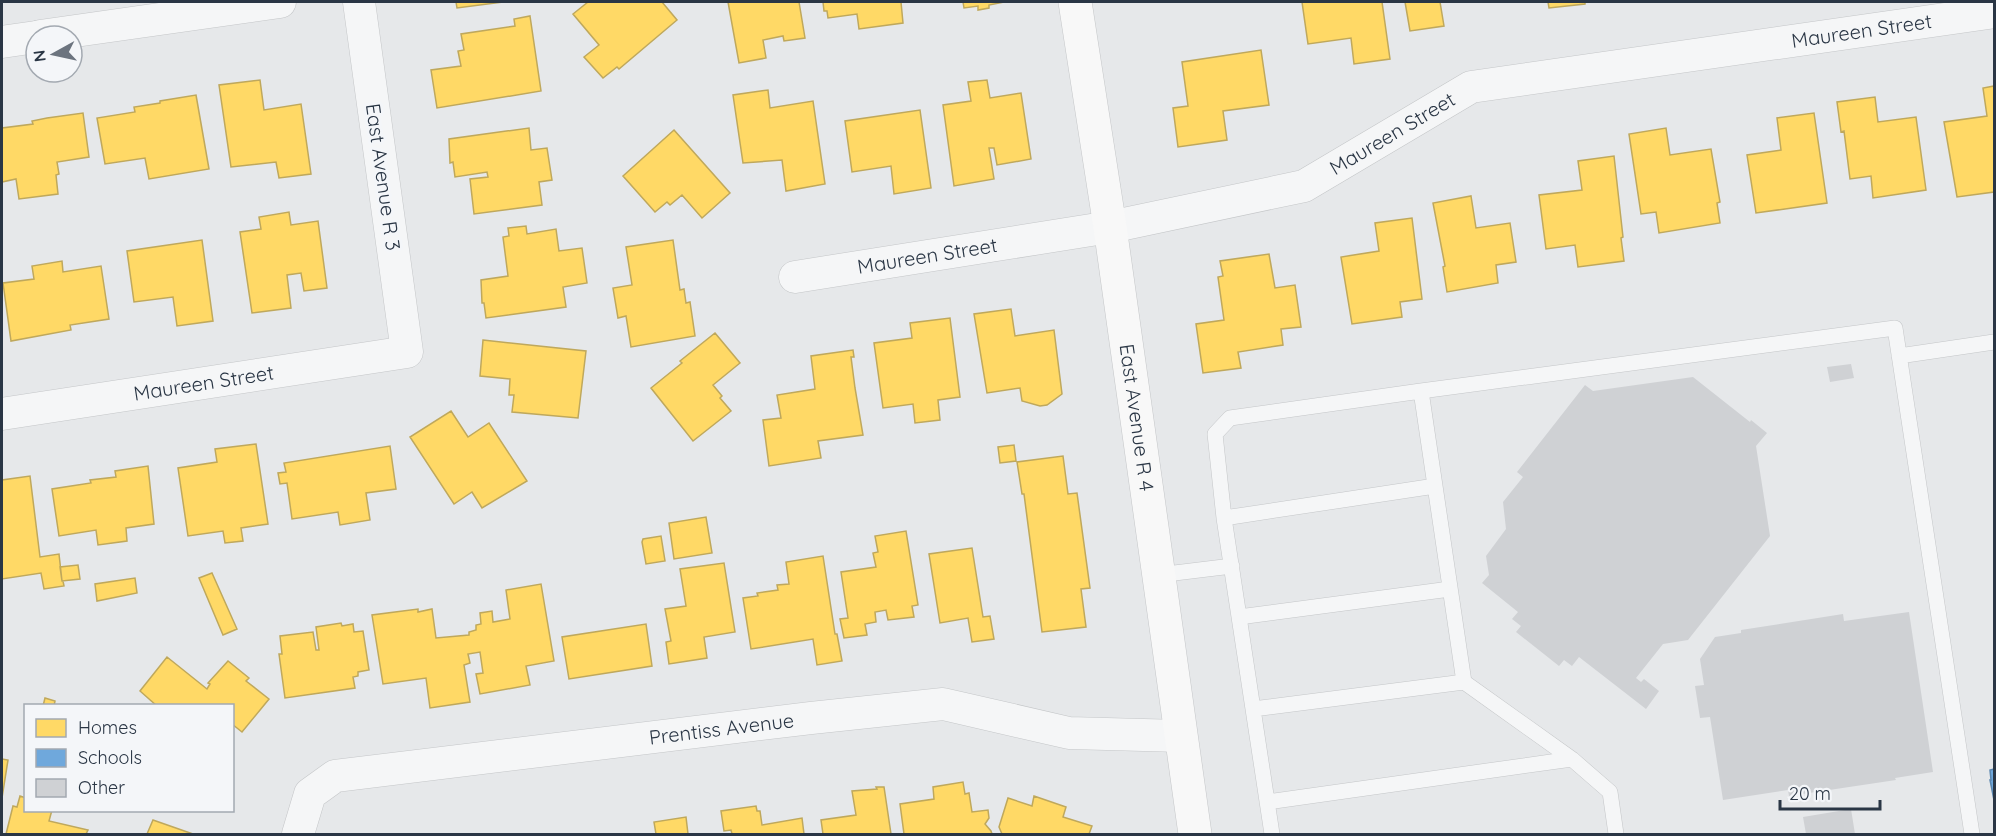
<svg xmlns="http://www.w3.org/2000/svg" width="1996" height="836" viewBox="0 0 1996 836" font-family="Quicksand,sans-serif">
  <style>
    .homes { fill: #ffd966; stroke: #bfa85c; stroke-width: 1.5 }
    .schools { fill: #6fa8dc; stroke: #5a86af; stroke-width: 1.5 }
    .building { fill: #cfd1d4 }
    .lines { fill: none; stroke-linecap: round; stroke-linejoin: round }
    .lane-casing { stroke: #c4c6c8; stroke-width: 16 }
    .street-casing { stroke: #c4c6c8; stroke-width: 33 }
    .secondary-casing { stroke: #c4c6c8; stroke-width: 34 }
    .lane { stroke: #f5f6f7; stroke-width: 15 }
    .street { stroke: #f5f6f7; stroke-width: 32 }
    .secondary { stroke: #f8f8f8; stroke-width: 33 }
    .labels { text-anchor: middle; stroke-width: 6; stroke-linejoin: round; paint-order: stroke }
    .street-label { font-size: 20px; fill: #2a3645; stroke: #f4f6f9 }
  </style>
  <rect width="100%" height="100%" fill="#e6e8ea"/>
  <path class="homes" d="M456,2H503L457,8Z
    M588,2H662L677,20L619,69L617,67L603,78L584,57L599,45L573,14Z
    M728,2H799L805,38L784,41L783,36L763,40L766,58L739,63Z
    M823,2H901L903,23L859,29L857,14L828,18L827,11H824Z
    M963,2H1004L989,5V8L978,10V6L964,8Z
    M1302,2H1382L1390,59L1354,64L1351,38L1308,44Z
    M1405,2H1440L1444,26L1410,31Z
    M1548,2H1585V4L1549,8Z
    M530,16L541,91L437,108L431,70L461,66L458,51L464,50L461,34L515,26L514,19Z
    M1261,50L1269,105L1223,111L1227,140L1178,147L1173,108L1188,106L1182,62Z
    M260,80L264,110L301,104L311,174L279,178L276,162L231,167L219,85Z
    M987,80L990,98L1021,93L1031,159L997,165L994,148H989L994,179L954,186L943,105L971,101L968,82Z
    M1994,86V192L1957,197L1944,122L1987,116L1983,88Z
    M768,90L770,108L813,101L825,184L786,191L782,160L743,163L733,95Z
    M196,95L209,169L149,179L145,158L105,164L97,118L135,112L134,107L160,103V101Z
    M1875,97L1878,122L1916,117L1926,190L1873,198L1871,176L1850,179L1844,131L1841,132L1837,102Z
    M920,110L931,188L894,194L891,166L852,172L845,121Z
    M83,113L89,157L57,162L59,174L56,175L58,194L19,199L16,179L2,182V128L33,124L32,121L47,118Z
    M1814,113L1827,203L1756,213L1747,155L1781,150L1777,118Z
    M529,128L531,150L547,148L552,180L539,182L542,205L474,214L470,179L488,177L487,172L455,177L453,162L450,163L449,139Z
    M1666,128L1670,155L1711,149L1720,202L1717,203L1720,223L1659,233L1656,212L1641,214L1629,134Z
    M674,130L730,193L702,218L682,195L670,205L667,202L655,212L623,176Z
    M1614,156L1623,237L1621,238L1624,261L1578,267L1575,245L1546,249L1539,195L1582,190L1578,161Z
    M1471,196L1476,228L1510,223L1516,262L1496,265L1498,283L1447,292L1443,267L1445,266L1433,203Z
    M289,212L291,225L318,221L327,288L304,291L301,273L287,275L291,308L252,313L240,232L261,229L259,217Z
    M1412,218L1422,299L1400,302L1402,317L1352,324L1341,257L1379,251L1375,223Z
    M526,226L527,234L556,229L559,251L582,248L587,283L563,287L566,307L486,318L484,303H482L481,280L508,276L503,237L509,236L508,228Z
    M202,240L213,321L177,326L173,297L134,302L127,251Z
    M673,240L680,290L684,289L686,303L690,302L695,336L631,347L626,316L618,318L613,288L632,285L626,247Z
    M1269,254L1275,288L1295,285L1301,327L1281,329L1283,345L1238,352L1241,368L1203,373L1196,324L1224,320L1218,277L1223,276L1220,261Z
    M62,261L63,272L101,266L109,319L70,325L71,330L11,341L3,283L34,279L32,266Z
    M1011,309L1015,336L1054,330L1062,394L1047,405L1040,406L1022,401L1020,388L987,393L974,314Z
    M950,318L960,397L938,400L940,420L915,423L913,404L883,408L874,343L912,338L910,323Z
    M715,333L740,363L713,385L722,396L720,398L731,411L693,441L651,388L682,363L680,361Z
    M483,340L586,351L578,418L512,412L514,395H509L510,379L480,376Z
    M853,350L854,357H851L855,388L863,435L818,441L821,458L769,466L763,420L781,418L777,395L815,389L811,356Z
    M451,411L468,437L489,423L527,481L482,508L472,492L454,504L410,437Z
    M256,444L268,524L241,528L243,541L225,543L223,531L188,536L178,468L217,462L215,449Z
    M1014,445L1016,461L1000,463L998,447Z
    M390,446L396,489L366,493L370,520L340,525L338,512L292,519L287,483L280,484L278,473L286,472L284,463Z
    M1063,456L1068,494L1077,493L1090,588L1081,589L1086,627L1042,632L1024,494H1022L1017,462Z
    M148,466L154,524L126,528L127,541L98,545L96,530L59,536L52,489L91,483L90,480L116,477L115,471Z
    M30,476L40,557L59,554L62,581H63L64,586L44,589L41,573L2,579V480Z
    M706,517L712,553L674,559L669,523Z
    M906,531L918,605L912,606L914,617L888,620L886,610L875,612L876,622L865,624L867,635L844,638L840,619L848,618L841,572L876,567L873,553L878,552L875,536Z
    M661,536L665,561L646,564L642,542L643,539Z
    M972,548L983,617L990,616L994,639L972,642L968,618L940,623L929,554Z
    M823,556L835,634H837L842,661L817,665L813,639L751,649L743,598L758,596L757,593L778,590L777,585L789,584L786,562Z
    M724,563L735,632L704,637L707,658L669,664L666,642L671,641L665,609L686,606L680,569Z
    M78,565L80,579L62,581L60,567Z
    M212,573L237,629L223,635L199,578Z
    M135,578L137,593L97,601L95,584Z
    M541,584L554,661L526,666L530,685L480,694L476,674L483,673L480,652L468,654L470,663L464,665L470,702L430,708L426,678L383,684L372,615L418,609V612L432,609L436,638L469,635V632L476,630V625L481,624L480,613L492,611L493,622L510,619L506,590Z
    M341,623L342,626L353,624L354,632L363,631L369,670L358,672V676L353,677L355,688L285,698L279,654H282L280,636L313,632L316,650H319L316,627Z
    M646,624L652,666L569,679L562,637Z
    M167,657L207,689L210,684L208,683L228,661L249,678L246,681L269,699L242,732L232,724V706H157L140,691Z
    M45,698L55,701L54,706H43Z
    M2,759L8,760L2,798Z
    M963,782L965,794L969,793L972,812L988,810L989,818L985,824L991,831L992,834H904L900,804L934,799L933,787Z
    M876,787H884L891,834H823L821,820L856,815L852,791L877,789Z
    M20,796L26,798V810H52L49,821L88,830L86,834H6L13,806L17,807Z
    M1034,796L1066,807L1063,817L1092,826L1089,834H1002L999,827L1008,798L1032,806Z
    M756,806L757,811H760L762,825L802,818L804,834H732L731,830L724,831L721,811Z
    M686,817L688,834H656L654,822Z
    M153,820L193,834H147Z"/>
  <path class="schools" d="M1994,769V800L1990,780H1991L1990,770Z"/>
  <path class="building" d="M1851,364L1854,378L1830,382L1827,367Z
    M1693,377L1750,422L1751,420L1767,433L1756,446L1770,536L1688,640L1663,644L1636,678L1641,682L1644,679L1659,691L1646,709L1579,657L1572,666L1564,660L1559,666L1516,632L1521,626L1512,619L1518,612L1482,583L1489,575L1486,556L1506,529L1503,502L1523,477L1517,472L1585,385L1593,391Z
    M1909,612L1933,772L1895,778L1896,780L1789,796L1788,790L1723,800L1710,717L1700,718L1695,686L1704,685L1700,659L1715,637L1741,633V630L1843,614L1844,621Z
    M1851,809L1855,834H1806L1803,817Z"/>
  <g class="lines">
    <defs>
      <path id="lane" d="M1899,356L1994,342
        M1421,391L1895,328L1972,834
        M1224,518L1435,486
        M1158,575L1232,566
        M1239,617L1450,589
        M1253,709L1464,682
        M1267,802L1572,759
        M1272,834L1224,518L1215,434L1230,418L1421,391L1464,682L1572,759L1610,792L1616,834"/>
      <g id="street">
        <path d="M40,36L280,2"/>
        <path d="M2,42L36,37"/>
        <path id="s1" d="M795,277L1110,227L1304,186L1471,87L1994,12"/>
        <path id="s2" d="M2,414L407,352L359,2"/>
        <path id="s3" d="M298,834L310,794L335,776L811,718L943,704L1069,733L1181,736"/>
      </g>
      <g id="secondary">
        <path id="s4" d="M1075,2L1110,227L1195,834"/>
      </g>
    </defs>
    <use href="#lane" class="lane-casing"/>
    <use href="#street" class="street-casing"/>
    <use href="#secondary" class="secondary-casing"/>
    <use href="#lane" class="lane"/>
    <use href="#street" class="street"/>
    <use href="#secondary" class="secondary"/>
  </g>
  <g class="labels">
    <g class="street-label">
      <text dy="7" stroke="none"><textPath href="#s1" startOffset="1106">Maureen Street</textPath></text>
      <text dy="7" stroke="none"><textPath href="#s1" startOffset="620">Maureen Street</textPath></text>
      <text transform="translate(383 177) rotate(82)" y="7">East Avenue R 3</text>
      <text dy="7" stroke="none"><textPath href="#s1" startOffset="134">Maureen Street</textPath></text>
      <text dy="7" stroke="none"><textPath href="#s2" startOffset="204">Maureen Street</textPath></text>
      <text dy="7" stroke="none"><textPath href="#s4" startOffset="420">East Avenue R 4</textPath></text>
      <text dy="7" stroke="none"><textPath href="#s3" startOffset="462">Prentiss Avenue</textPath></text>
    </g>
  </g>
  <rect width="1996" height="836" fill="none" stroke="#2a3645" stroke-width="6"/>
  <rect x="24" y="704" width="210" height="108" fill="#f4f6f9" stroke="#a3a9b1" stroke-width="1.5"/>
  <rect x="36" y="719" width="30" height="18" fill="#ffd966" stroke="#a3a9b1" stroke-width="1.5"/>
  <text x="78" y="734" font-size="18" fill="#2a3645">Homes</text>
  <rect x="36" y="749" width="30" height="18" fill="#6fa8dc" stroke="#a3a9b1" stroke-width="1.5"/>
  <text x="78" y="764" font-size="18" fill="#2a3645">Schools</text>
  <rect x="36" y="779" width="30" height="18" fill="#cfd1d4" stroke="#a3a9b1" stroke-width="1.5"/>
  <text x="78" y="794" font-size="18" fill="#2a3645">Other</text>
  <g transform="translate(54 54) rotate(262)"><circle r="28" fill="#f4f6f9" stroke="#a3a9b1" stroke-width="1.5"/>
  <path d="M0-4.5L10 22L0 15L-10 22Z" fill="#6c747f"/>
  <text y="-9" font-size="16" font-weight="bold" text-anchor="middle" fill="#2a3645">N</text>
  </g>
  <path d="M1780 800v9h100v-9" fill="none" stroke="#2a3645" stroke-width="3"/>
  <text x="1789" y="800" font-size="18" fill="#2a3645" stroke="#f4f6f9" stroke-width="4.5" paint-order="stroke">20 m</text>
</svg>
